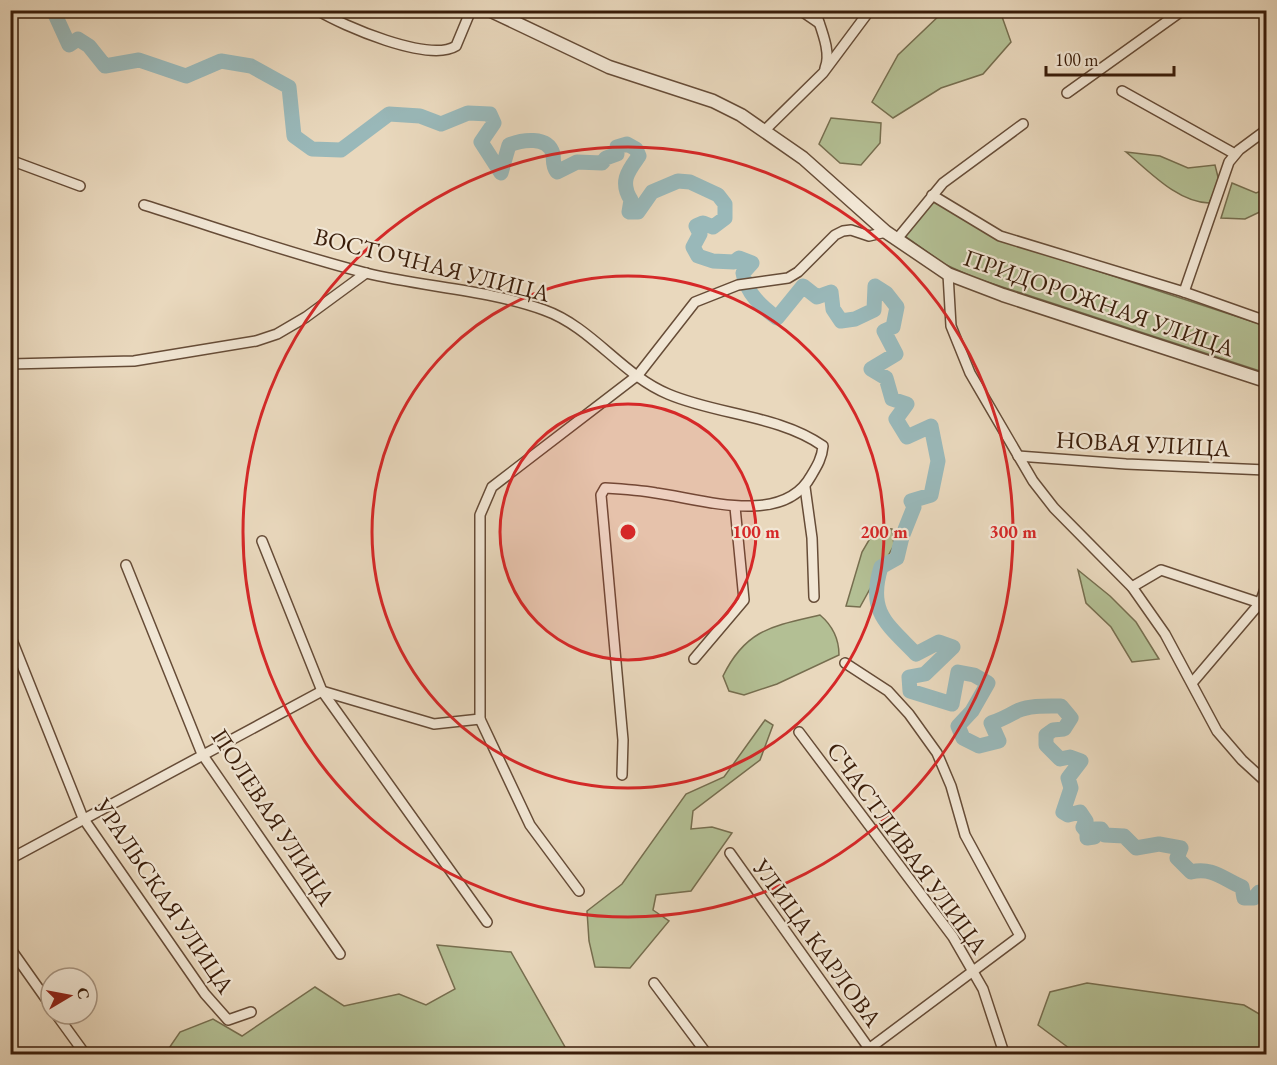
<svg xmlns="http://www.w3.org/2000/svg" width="1277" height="1065" viewBox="0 0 1277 1065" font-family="'EB Garamond',serif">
<rect width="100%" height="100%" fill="#e9d8bd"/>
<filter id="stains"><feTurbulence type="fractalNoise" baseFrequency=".00333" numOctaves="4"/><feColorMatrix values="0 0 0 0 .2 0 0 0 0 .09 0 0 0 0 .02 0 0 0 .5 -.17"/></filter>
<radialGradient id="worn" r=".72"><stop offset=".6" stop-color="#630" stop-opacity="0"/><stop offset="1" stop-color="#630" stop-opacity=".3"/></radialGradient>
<g fill="#b3bf94" stroke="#766e4f" stroke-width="1.5">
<path d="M 944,11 L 1000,11 L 1011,42 L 983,74 L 941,88 L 893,118 L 872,102 L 898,55 Z"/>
<path d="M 831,118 L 881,123 L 880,143 L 861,165 L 840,163 L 819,144 Z"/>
<path d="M 1126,152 L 1160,156 L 1188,168 L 1215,165 L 1219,181 L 1209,203 C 1177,202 1149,171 1126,152 Z"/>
<path d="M 1232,183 L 1256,193 L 1266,189 L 1266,209 L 1245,219 L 1221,218 Z"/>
<path d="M 932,201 C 957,208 975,229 1000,239 L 1266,326 L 1266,373 L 975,278 L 944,264 L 905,236 Z"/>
<path d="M 876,528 L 892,529 L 894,545 L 860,607 L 846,606 L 862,552 Z"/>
<path d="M 1078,570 L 1110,596 L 1136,622 L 1159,659 L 1132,662 L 1111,627 L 1086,603 Z"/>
<path d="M 820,615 C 833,626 839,639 839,655 L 777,684 L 744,695 L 729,691 L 723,676 C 746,629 773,626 820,615 Z"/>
<path d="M 765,720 L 773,725 L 760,760 L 693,811 L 691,829 L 712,827 L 732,833 L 691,891 L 656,895 L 653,910 L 669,921 L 630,968 L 595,967 L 589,941 L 587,911 L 622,884 L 686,794 L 724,777 Z"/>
<path d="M 437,945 L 511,952 L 569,1054 L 165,1054 L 180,1032 L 213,1019 L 242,1036 L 315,987 L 344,1006 L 399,994 L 426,1005 L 455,989 Z"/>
<path d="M 1087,983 L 1244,1005 L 1266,1018 L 1266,1054 L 1119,1054 L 1115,1048 L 1077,1054 L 1038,1025 L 1050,992 Z"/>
</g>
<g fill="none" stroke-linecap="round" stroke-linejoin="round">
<path stroke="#99b8b9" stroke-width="15" d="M 53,10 L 69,45 L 78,39 L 89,46 L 105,66 L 139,60 L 186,76 L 221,61 L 251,66 L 289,87 L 294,136 L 312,149 L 341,150 L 389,114 L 420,116 L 441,124 L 468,113 L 490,114 L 494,123 L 481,142 L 501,173 L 509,145 C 521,140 548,135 553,154 C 554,161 552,165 557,172 L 577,162 L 602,163 L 606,158 L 617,154 L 617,147 L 627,144 L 636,149 L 639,156 C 629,170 619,181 631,200 L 629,212 L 638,212 L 652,192 L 678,181 L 690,182 L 718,195 L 725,204 L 725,218 L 713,227 L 703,223 L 696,226 L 700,234 L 693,247 L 698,256 L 713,261 L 734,262 L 739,258 L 752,263 L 743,273 C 746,293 762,307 777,318 L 803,286 L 817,297 L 831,292 L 833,309 L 841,321 L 855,319 L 874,310 L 875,286 L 886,293 L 897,307 L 893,327 L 884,331 L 896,354 L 871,369 L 886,378 L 892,399 L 907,404 L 896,419 L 907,437 L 931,426 L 938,461 L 931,495 L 911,501 L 914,507 L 902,537 L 897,558 L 881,567 C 867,612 887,624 916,654 L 939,642 L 953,647 L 925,674 L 909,677 L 910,691 L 952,704 L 958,672 L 974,675 L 988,683 L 972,711 L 958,726 L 963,738 L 979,746 L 999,741 L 991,723 C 1001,720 1008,716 1017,711 C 1030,705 1047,706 1061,706 L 1071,718 L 1064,729 L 1053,730 L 1046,735 L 1046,745 L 1060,759 L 1070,757 L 1081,761 L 1068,778 L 1071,788 L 1063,812 L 1068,815 L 1080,812 L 1086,821 L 1083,827 L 1087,832 L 1087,838 L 1094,837 L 1095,829 L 1101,829 L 1105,835 L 1124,836 L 1136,848 L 1159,844 L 1181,848 L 1177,858 L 1191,872 C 1213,867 1223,879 1242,887 L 1244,898 L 1254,898 L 1259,892 L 1266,894"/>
<defs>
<g id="minor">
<path d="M 317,10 C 343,26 429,63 456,46 L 471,10"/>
<path d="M 800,10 L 819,23"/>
<path d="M 815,10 C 820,27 832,52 825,68"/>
<path d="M 1122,91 L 1235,154"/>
<path d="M 1067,93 L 1183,10"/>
<path d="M 765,130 L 823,73 L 870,10"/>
<path d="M 10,160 L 80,186"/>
<path d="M 932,195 L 1000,236 L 1184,292 L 1266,321"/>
<path d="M 144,205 C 218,228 291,254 366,273 C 423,287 490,290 544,310 C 592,327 622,375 668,394 C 717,415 779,415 823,446 C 822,458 817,466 811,476 C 783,527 701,499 656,493 C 639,490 622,489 605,488 L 601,495 L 623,740 L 622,775"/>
<path d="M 897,239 L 943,183 L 1023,124"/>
<path d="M 948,274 L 951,326 L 970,373 L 1033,481 L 1054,508 L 1132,587 L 1165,634 L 1217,731 L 1242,760 L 1266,782"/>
<path d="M 1184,292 L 1229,162 L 1239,150 L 1266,130"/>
<path d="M 10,364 L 134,361 L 256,341 L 277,334 L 306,317 L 366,273"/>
<path d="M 1018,456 L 1126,464 L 1266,470"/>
<path d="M 805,487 L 812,538 L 814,597"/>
<path d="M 262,541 L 322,691 L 487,922"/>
<path d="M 126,565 L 202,754 L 340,954"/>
<path d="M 1132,587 L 1161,570 L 1266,605"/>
<path d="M 10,635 L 83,818 L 205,994 L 228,1020 L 251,1012"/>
<path d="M 694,659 L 744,600 L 735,507"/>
<path d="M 845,663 L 888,691 L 909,714 L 937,753 L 951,786 L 965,835 L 1020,936 L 862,1054"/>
<path d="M 1192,683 L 1260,603 L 1266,586"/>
<path d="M 799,732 L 953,937 L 983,989 L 1003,1050 L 1007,1054"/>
<path d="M 730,853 L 873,1054"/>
<path d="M 10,859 L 322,691 L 434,724 L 480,719"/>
<path d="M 579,891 L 530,825 L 480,719 L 480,515 L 492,487 L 638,375 L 695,302 L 738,285 L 788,278 L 798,272 L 835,235 L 843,231 L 851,230 L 869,236 L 886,232"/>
<path d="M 10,948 L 51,1006"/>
<path d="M 654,983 L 707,1054"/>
<path d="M 56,1014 L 85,1054"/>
</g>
<path id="tertiary" d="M 489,10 L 609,67 L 713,101 L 741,115 L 803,158 L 886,232 L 948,274 L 1003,295 L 1266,381"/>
</defs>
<use href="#minor" stroke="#664c37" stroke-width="12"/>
<use href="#tertiary" stroke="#664c37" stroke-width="15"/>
<use href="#minor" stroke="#f1e6d4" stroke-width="9"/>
<use href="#tertiary" stroke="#f1e6d4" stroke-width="12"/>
</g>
<circle cx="628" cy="532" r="128" fill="#d62828" fill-opacity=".12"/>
<g fill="none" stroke="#d62828" stroke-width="3">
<circle cx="628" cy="532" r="128"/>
<circle cx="628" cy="532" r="256"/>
<circle cx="628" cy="532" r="385"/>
</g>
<g text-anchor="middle" stroke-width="4.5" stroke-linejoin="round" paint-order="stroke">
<g font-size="24" fill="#3a1d0a" stroke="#f1e6d4">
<text transform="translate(432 265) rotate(14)" y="8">ВОСТОЧНАЯ УЛИЦА</text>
<text transform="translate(1099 303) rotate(19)" y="8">ПРИДОРОЖНАЯ УЛИЦА</text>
<text transform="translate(1143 444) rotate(3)" y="8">НОВАЯ УЛИЦА</text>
<text transform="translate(273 817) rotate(57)" y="8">ПОЛЕВАЯ УЛИЦА</text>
<text transform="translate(907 848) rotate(54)" y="8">СЧАСТЛИВАЯ УЛИЦА</text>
<text transform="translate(164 896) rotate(56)" y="8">УРАЛЬСКАЯ УЛИЦА</text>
<text transform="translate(817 943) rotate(54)" y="8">УЛИЦА КАРЛОВА</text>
</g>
</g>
<circle cx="628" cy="532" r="9" fill="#d62828" stroke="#f1e6d4" stroke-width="3"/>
<g font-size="18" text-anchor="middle" font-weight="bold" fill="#d62828" stroke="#f1e6d4" stroke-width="4.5" stroke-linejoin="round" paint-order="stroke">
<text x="756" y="538">100 m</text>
<text x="884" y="538">200 m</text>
<text x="1013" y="538">300 m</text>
</g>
<rect width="1277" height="1065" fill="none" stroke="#e9d8bd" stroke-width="36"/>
<rect x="12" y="12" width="1253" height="1041" fill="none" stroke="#3a1d0a" stroke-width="3"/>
<rect x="18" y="18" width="1241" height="1029" fill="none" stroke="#3a1d0a" stroke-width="1.5"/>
<g transform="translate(69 996) rotate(80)"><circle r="28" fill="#f1e6d4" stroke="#a89683" stroke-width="1.5"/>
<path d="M0-4.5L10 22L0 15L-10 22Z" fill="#8f2418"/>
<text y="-9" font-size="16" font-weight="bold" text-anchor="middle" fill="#3a1d0a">С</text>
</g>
<path d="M1046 66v9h128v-9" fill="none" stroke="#3a1d0a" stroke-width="3"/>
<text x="1055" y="66" font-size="18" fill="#3a1d0a" stroke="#f1e6d4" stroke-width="4.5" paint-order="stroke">100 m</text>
<rect width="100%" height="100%" filter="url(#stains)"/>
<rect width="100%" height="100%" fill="url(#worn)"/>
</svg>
